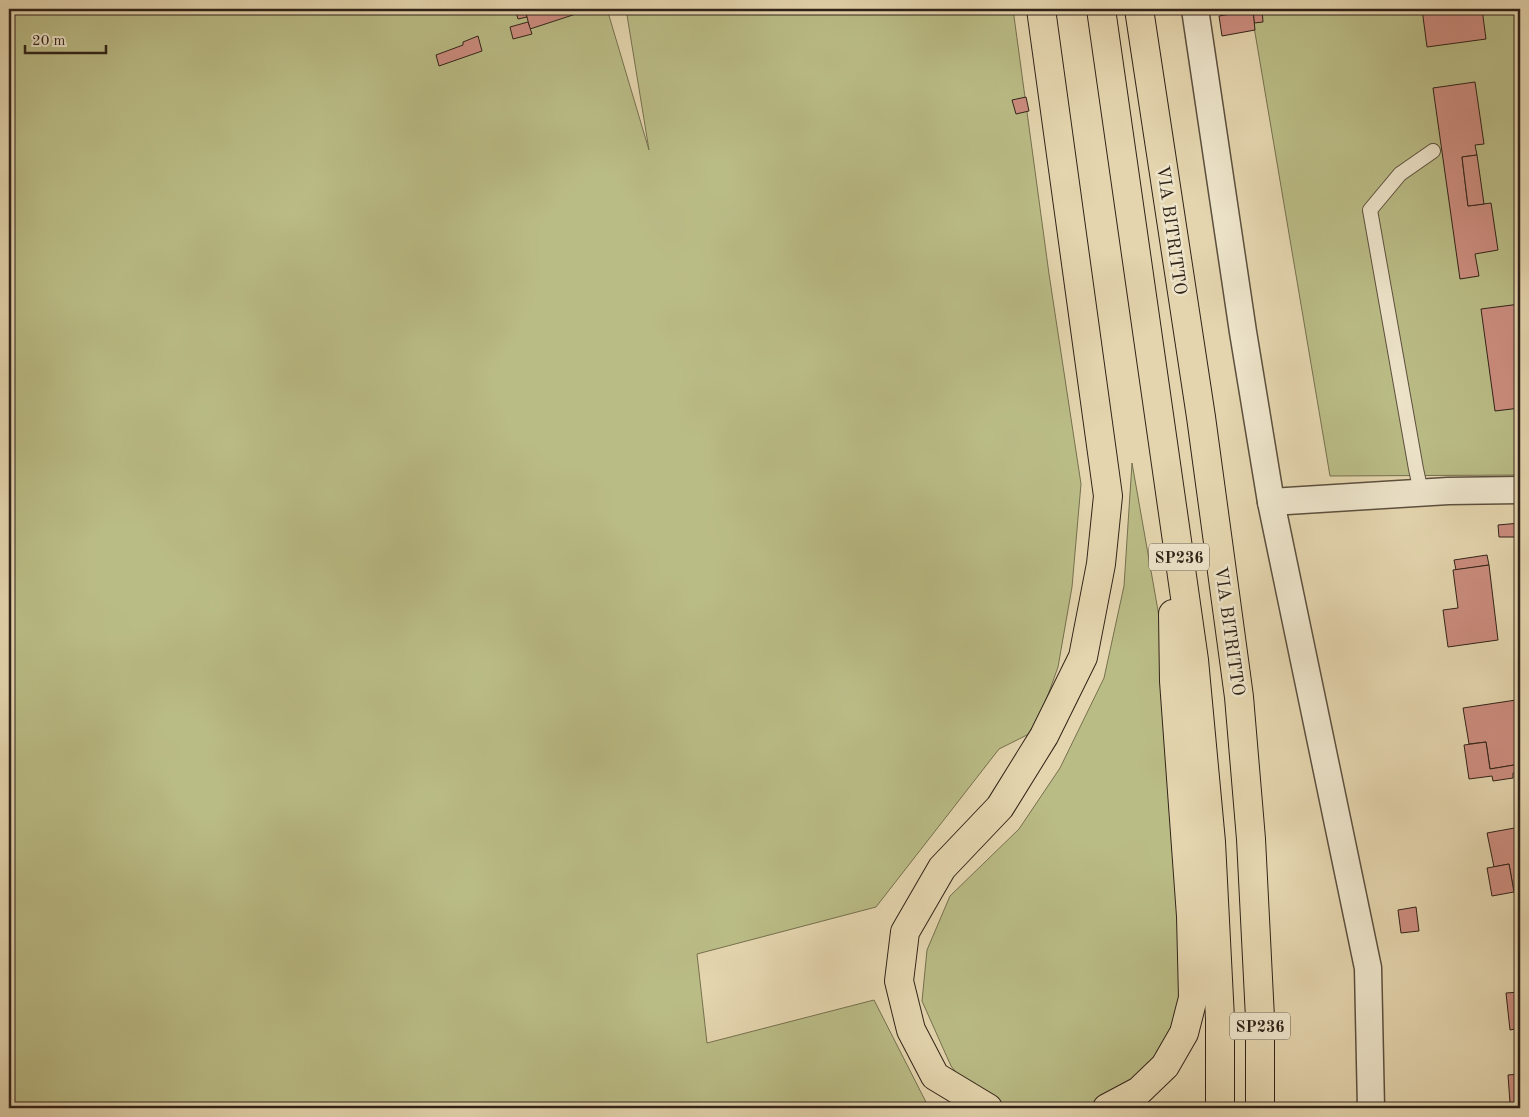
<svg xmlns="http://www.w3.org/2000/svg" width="1529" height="1117" viewBox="0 0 1529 1117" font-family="'Old Standard TT',serif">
<rect width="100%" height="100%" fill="#e4d5ae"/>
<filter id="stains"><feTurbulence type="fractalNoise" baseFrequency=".004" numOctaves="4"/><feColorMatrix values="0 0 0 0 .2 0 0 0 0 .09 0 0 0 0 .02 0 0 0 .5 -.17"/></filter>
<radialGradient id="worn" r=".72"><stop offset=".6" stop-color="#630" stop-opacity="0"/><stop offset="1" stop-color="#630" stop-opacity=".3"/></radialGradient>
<g fill="#babc86" stroke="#75704f">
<path d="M 9,9 L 607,9 L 649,150 L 626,9 L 1013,9 L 1049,274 L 1081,484 L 1072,587 L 1058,667 L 1035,731 L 999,749 L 876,907 L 697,954 L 707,1043 L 874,1000 L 929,1108 L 9,1108 Z"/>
<path d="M 1251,9 L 1520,9 L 1520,475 L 1330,476 Z"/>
<path d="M 1132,463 L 1163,639 L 1184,1033 L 1107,1108 L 988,1108 L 984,1107 L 951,1066 L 922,1001 L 927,950 L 950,896 L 1019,829 L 1060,768 L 1104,678 L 1124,586 Z"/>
</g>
<g fill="#cc8d7f" stroke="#302318">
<path d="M 515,9 L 525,9 L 527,17 L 518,19 Z"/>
<path d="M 525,9 L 587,9 L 588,10 L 530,29 Z"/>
<path d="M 1242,9 L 1262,9 L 1263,22 L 1254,23 L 1253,10 L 1243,12 Z"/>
<path d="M 1422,9 L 1482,9 L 1486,39 L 1427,47 Z"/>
<path d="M 1253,10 L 1255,30 L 1222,36 L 1219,16 Z"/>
<path d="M 528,22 L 532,34 L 513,39 L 510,27 Z"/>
<path d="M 478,36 L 482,51 L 439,66 L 436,55 L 463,45 L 463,42 Z"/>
<path d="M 1475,82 L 1484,144 L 1475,145 L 1477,155 L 1462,157 L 1468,206 L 1491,203 L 1498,250 L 1475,254 L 1479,276 L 1460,279 L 1433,88 Z"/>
<path d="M 1026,97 L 1029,111 L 1016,114 L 1012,100 Z"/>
<path d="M 1477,155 L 1484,204 L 1468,206 L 1462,157 Z"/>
<path d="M 1520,304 L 1520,408 L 1495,411 L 1481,309 Z"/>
<path d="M 1520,523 L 1520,537 L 1499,537 L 1498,525 Z"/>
<path d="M 1487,555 L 1489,565 L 1456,570 L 1454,560 Z"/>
<path d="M 1489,565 L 1498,640 L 1448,647 L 1443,610 L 1458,608 L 1453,570 Z"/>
<path d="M 1516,700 L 1520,729 L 1520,764 L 1490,769 L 1486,742 L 1469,744 L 1463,708 Z"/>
<path d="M 1486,742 L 1490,769 L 1520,764 L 1520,772 L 1513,773 L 1513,778 L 1493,781 L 1492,776 L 1469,779 L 1464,745 Z"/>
<path d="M 1520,827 L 1520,891 L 1514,892 L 1509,864 L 1494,867 L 1487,833 Z"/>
<path d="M 1509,864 L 1514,892 L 1492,896 L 1487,868 Z"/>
<path d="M 1416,907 L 1419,931 L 1401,933 L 1398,910 Z"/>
<path d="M 1520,992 L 1520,1028 L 1510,1030 L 1506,993 Z"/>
<path d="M 1520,1074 L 1520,1108 L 1507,1108 L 1507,1104 L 1510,1103 L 1508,1075 Z"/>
</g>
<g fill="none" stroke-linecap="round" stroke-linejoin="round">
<defs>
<path id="lane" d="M 1421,492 L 1416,469 L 1370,210 L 1400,174 L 1433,151"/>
<g id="street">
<path d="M 1195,9 L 1243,332 L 1271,502 L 1368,968 L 1371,1108"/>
<path d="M 1271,502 L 1448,491 L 1520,490"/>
</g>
<g id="highway">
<path d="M 1101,9 L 1194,660 L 1211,842 L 1220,1019 L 1220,1108"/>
<path d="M 1139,9 L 1201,417 L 1239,697 L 1251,839 L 1260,1018 L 1260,1108"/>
<path d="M 988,1108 L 935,1076 L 911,1030 L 899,981 L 905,932 L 942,868 L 1000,807 L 1044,736 L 1083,657 L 1101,564 L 1108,496 L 1041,9"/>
<path d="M 1107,1108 L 1139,1091 L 1165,1066 L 1184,1033 L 1193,998 L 1191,916 L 1174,681 L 1173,614"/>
</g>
</defs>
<use href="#lane" stroke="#5d503e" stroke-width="16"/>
<use href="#street" stroke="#5d503e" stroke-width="29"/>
<use href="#highway" stroke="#302318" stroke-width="30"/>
<use href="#lane" stroke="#ede4ca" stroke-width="14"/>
<use href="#street" stroke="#ede4ca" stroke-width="26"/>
<use href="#highway" stroke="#e4d5ae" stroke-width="28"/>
</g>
<g text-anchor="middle" stroke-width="5" stroke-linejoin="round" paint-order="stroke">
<g fill="#ede4ca" stroke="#695d4d" stroke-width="1">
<rect x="1149" y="543.5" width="60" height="27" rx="4"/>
<rect x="1230" y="1012.5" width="60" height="27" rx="4"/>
</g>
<g font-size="16" font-weight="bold" fill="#302318">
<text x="1179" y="563">SP236</text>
<text x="1260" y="1032">SP236</text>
</g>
<g font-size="18" fill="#302318" stroke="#ede4ca">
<text transform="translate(1172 230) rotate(82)" y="6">VIA BITRITTO</text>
<text transform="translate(1230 631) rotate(82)" y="6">VIA BITRITTO</text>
</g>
</g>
<rect width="1529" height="1117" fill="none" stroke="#e4d5ae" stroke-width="30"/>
<rect x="10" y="10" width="1509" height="1097" fill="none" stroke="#302318" stroke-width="2.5"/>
<rect x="15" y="15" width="1499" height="1087" fill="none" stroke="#302318"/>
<path d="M25 45v8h81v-8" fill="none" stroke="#302318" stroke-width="2.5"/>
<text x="32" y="45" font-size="15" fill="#302318" stroke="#ede4ca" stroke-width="4" paint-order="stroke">20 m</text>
<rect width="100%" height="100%" filter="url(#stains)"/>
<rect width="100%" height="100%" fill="url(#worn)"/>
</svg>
